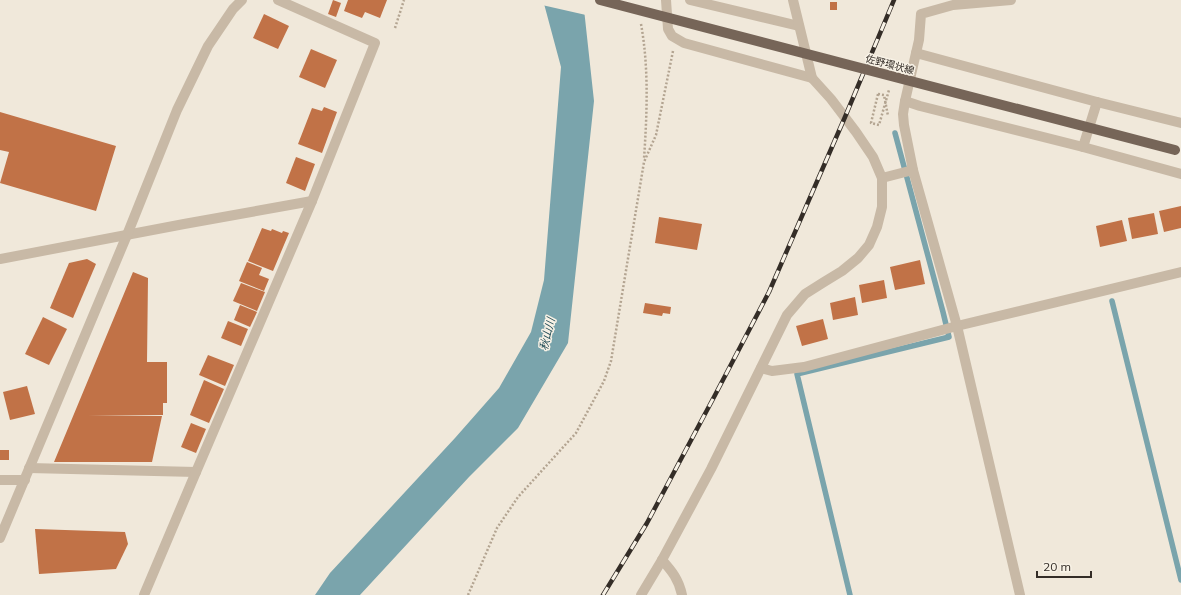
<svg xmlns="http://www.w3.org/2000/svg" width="1181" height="595" viewBox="0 0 1181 595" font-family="Mulish,'Noto Sans JP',sans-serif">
<rect width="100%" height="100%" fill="#f0e8da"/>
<path fill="#7aa4ac" d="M 543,0 L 583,0 L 594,101 L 568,343 L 518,428 L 469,477 L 360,595 L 315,595 L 330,573 L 455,438 L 499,388 L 531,332 L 544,280 L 561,67 Z"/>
<path fill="#f0e8da" d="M 541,0 L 585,0 L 586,15 L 542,5 Z"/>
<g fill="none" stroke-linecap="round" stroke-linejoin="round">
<g stroke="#7aa4ac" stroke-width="5.5">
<path d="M 1112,301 L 1181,580"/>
<path d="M 850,595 L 797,374 L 949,337 L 943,312 L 895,133"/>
</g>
</g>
<g fill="#c17247">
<path d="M 333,0 L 341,3 L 336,17 L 328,14 Z"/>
<path d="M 348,0 L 387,0 L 380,18 L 365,12 L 362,18 L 344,11 Z"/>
<rect x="830" y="2" width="7" height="8"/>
<path d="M 264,14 L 289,26 L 278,49 L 253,38 Z"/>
<path d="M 311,49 L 337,60 L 325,88 L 299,77 Z"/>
<path d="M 324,107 L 337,112 L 322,153 L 298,144 L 312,108 L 322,111 Z"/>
<path d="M 0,112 L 116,146 L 96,211 L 0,183 L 9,152 L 0,150 Z"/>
<path d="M 296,157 L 315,164 L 305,191 L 286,183 Z"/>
<path d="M 1181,206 L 1181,228 L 1164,232 L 1159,211 Z"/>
<path d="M 1154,213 L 1158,234 L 1132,239 L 1128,218 Z"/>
<path d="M 659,217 L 702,224 L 697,250 L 655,243 Z"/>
<path d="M 1122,220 L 1127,241 L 1100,247 L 1096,226 Z"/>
<path d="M 262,228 L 271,231 L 272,229 L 282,233 L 283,231 L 289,233 L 273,271 L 248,261 Z"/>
<path d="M 87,259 L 96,264 L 73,318 L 50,308 L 69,263 Z"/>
<path d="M 920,260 L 925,284 L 895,290 L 890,267 Z"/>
<path d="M 247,262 L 262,268 L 259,275 L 269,279 L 264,291 L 239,281 Z"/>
<path d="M 133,272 L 148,278 L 147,362 L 167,362 L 167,403 L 163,403 L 163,415 L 88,416 L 162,416 L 152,462 L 54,462 Z"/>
<path d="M 884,280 L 887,298 L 862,303 L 859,285 Z"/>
<path d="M 241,283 L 265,292 L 257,311 L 233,301 Z"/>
<path d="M 855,297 L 858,315 L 833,320 L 830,303 Z"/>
<path d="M 645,303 L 671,307 L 670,314 L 663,313 L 662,316 L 643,313 Z"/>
<path d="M 240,305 L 257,312 L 250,327 L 234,320 Z"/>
<path d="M 43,317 L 67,329 L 49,365 L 25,354 Z"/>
<path d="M 823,319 L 828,339 L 802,346 L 796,326 Z"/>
<path d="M 228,321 L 248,329 L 241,346 L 221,338 Z"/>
<path d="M 208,355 L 234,365 L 225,386 L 199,375 Z"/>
<path d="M 204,380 L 224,389 L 209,423 L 190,415 Z"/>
<path d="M 27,386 L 35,414 L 10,420 L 3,392 Z"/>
<path d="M 191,423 L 206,429 L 196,453 L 181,447 Z"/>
<rect x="0" y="450" width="9" height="10"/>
<path d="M 35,529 L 125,532 L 128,544 L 116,569 L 39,574 Z"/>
</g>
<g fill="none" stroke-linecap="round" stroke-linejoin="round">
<g stroke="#b3a491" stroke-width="2.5" stroke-dasharray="2 2" stroke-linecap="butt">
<path d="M 641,24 C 649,68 647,114 644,159"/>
<path d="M 395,28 L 404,0"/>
<path d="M 878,94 L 884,95 L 888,116"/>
<path d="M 468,595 L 497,528 L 518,497 L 576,433 L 604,381 L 611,361 L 644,162 L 656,135 L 673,51"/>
</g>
<g stroke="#c8b9a6" stroke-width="10">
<path d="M 666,0 L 668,29 L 672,36 L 684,43 L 812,78"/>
<path d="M 690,0 L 799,26"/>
<path d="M 916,53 L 919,40 L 921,14 L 953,5 L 1011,0"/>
<path d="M 905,101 L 920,106 L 1083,147 L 1181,174"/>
<path d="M 1083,147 L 1097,102"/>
<path d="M 882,178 L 913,170"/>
<path d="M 0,259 L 184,224 L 312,201"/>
<path d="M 761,368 L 772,371 L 804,367 L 957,326 L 1181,272"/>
<path d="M 29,468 L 196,472 L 312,201 L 375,43 L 278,0"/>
<path d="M 0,480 L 25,480"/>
<path d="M 0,538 L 127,235 L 177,110 L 208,46 L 233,9 L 242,0"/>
<path d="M 662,560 C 672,571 679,580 682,595"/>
<path d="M 144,595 L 196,472"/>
<path d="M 641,595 L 662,560 L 711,469 L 787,315 L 805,294 L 824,282 L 842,271 L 858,258 L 869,245 L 877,227 L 882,207 L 882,178 L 873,157 L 856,132 L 831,99 L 812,78 L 793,0"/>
<path d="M 1020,595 L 957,326 L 913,170 L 904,125 L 903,114 L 905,101 L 916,53 L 1097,102 L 1181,123"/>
</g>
<defs>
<path id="rail" d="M 603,595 L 647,523 L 714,397 L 769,292 L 845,117 L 894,0"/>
</defs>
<use href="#rail" stroke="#342d27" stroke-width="4.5"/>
<use href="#rail" stroke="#f8f2e6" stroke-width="3" stroke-dasharray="9" stroke-linecap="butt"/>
<path stroke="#b3a491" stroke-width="2.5" stroke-dasharray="2 2" stroke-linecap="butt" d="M 878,94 L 871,123 L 879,125 L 889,90"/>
<path stroke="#766558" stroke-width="10" d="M 600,0 L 1175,150"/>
</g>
<g text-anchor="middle" stroke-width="3" stroke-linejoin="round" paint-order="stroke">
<g font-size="10" fill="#342d27" stroke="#f8f2e6">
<text transform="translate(890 64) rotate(15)" y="4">佐野環状線</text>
</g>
<g font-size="11" font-style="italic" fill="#1e4a54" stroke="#f8f2e6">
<text transform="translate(547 334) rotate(-76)" y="4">秋山川</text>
</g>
</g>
<path d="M1037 571v6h54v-6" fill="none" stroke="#342d27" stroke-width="2"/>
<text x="1043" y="571" font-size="12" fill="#342d27" stroke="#f8f2e6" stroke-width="3" paint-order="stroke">20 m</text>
</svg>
